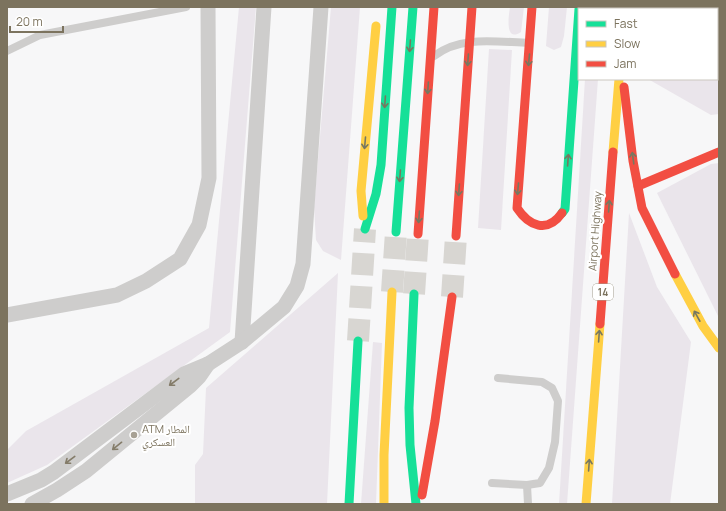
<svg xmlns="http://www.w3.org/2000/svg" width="726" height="511" viewBox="0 0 726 511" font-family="Manrope,'Noto Naskh Arabic',sans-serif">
<rect width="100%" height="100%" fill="#f7f7f8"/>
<g fill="#eae5eb">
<path d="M 239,7 L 256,7 L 230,332 L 47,465 L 7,483 L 7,450 L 26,431 L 209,328 Z"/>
<path d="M 331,7 L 360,7 L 341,260 L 323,251 L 316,240 L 314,207 Z"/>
<path d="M 510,7 L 524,7 L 521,32 C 504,43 509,15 510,7 Z"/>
<path d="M 549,7 L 567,7 L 564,36 L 561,47 L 554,50 L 546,46 Z"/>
<path d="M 645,7 L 719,7 L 719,114 L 711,115 L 648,79 L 717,79 L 717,9 L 645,9 Z"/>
<path d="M 489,49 L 512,50 L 501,230 L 478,228 Z"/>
<path d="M 585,79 L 598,79 L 567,504 L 559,504 Z"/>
<path d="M 719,163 L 719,318 L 657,193 L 711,164 Z"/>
<path d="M 629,213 L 657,287 L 691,342 L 670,504 L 612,504 Z"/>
<path d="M 338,273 L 327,504 L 195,504 L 195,465 L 203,454 L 206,388 Z"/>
<path d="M 373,342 L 382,343 L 376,504 L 361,504 Z"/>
</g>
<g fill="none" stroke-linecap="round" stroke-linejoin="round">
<g stroke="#d8d6d2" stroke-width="22" stroke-dasharray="22 11" stroke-linecap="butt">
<path d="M 392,292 L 396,232"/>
<path d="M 414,294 L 418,234"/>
<path d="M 452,297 L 456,236"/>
<path d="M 358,341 L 365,229"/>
</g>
<g stroke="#cecdcc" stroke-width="8">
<path d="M 7,51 L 40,35 L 186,7"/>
<path d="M 434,56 C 461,35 497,42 529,43"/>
<path d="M 492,483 L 527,485 L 540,483 L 549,468 L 555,442 L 558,401 L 552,388 L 542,382 L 498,378"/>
<path d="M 527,485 L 528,504"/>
</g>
<g stroke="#cecdcc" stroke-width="15">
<path d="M 7,315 L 117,295 L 146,281 L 180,259 L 199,225 L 209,178 L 208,7"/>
<path d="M 242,342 L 264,7"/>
<path d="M 7,494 L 41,480 L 54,472 L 184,374 L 208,364 L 242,342 L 284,307 L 297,286 L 303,264 L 321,7"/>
<path d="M 32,504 L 57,490 L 86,471 L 190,386 L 199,377 L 208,364"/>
</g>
<g stroke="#16e098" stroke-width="9">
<path d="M 562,213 L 565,209 L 579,9"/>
<path d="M 365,229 L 376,194 L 381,165 L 392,7"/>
<path d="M 396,232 L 413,7"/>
<path d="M 414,294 L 409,408 L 410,445 L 416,504"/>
<path d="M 349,504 L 358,341"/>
</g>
<g stroke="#ffcf43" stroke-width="9">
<path d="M 613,152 L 619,79"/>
<path d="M 363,216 L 361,191 L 376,26"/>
<path d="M 675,274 L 703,326 L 719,348"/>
<path d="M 384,504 L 384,455 L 392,292"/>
<path d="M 586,504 L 600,324"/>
</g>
<g stroke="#f24e42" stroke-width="9">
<path d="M 532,7 L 517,208 C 529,226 547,234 562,213"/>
<path d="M 623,7 L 623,9"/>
<path d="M 624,87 L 633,161 L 642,208 L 675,274"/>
<path d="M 638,186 L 719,152"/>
<path d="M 418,234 L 434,7"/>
<path d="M 456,236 L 472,7"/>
<path d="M 600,324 L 613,152"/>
<path d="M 422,495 L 435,421 L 452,297"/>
</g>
</g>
<defs><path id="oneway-shaft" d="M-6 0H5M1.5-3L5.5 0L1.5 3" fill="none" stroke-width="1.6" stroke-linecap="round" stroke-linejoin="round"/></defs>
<g stroke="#777861">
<use href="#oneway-shaft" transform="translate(410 46) rotate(94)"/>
<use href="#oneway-shaft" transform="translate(468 60) rotate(94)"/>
<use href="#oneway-shaft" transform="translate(529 60) rotate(95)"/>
<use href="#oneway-shaft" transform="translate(428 88) rotate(94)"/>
<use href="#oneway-shaft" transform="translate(385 102) rotate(94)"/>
<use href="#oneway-shaft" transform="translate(365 143) rotate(95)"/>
<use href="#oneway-shaft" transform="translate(633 158) rotate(-98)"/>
<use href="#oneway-shaft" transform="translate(568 160) rotate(-86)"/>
<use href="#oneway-shaft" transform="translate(400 176) rotate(94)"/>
<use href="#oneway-shaft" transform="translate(518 189) rotate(95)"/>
<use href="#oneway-shaft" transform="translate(459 190) rotate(94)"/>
<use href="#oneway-shaft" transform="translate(609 206) rotate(-86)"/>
<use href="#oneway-shaft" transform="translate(419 217) rotate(94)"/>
<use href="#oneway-shaft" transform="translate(697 316) rotate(-119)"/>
<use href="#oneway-shaft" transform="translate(599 336) rotate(-86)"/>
<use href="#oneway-shaft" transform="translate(589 465) rotate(-86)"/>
</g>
<g stroke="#847c69">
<use href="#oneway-shaft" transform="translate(174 382) rotate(143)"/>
<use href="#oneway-shaft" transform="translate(117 446) rotate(141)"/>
<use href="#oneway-shaft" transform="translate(70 460) rotate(143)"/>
</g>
<circle fill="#a7a194" stroke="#fff" stroke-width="1.5" cx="134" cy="435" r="4"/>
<g text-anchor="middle" stroke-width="4" stroke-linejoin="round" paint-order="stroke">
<rect fill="#fff" stroke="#a39d8e" stroke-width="1" x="593" y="284" width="20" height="16" rx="3"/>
<g font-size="10" font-weight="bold" fill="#7c735e">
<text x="603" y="296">14</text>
</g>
<g font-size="11" fill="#7c735e" stroke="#fff">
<text transform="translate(595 231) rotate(-86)" y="4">Airport Highway</text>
</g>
<g font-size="11" fill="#7c735e" stroke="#fff" text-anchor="start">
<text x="142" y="433">ATM المطار<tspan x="142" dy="13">العسكري</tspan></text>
</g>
</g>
<rect width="726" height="511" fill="none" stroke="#7c735e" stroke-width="16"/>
<rect x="578" y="8" width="140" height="72" fill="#ffffff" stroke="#cbc7bf"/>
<rect x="586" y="21" width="20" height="6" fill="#16e098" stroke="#cbc7bf"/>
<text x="614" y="28" font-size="12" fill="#7c735e">Fast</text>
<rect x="586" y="41" width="20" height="6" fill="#ffcf43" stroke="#cbc7bf"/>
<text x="614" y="48" font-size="12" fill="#7c735e">Slow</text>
<rect x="586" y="61" width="20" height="6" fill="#f24e42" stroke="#cbc7bf"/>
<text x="614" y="68" font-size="12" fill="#7c735e">Jam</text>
<path d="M10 26v6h53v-6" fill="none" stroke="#7c735e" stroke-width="2"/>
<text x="16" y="26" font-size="12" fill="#7c735e" stroke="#ffffff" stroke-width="3" paint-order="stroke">20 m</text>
</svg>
